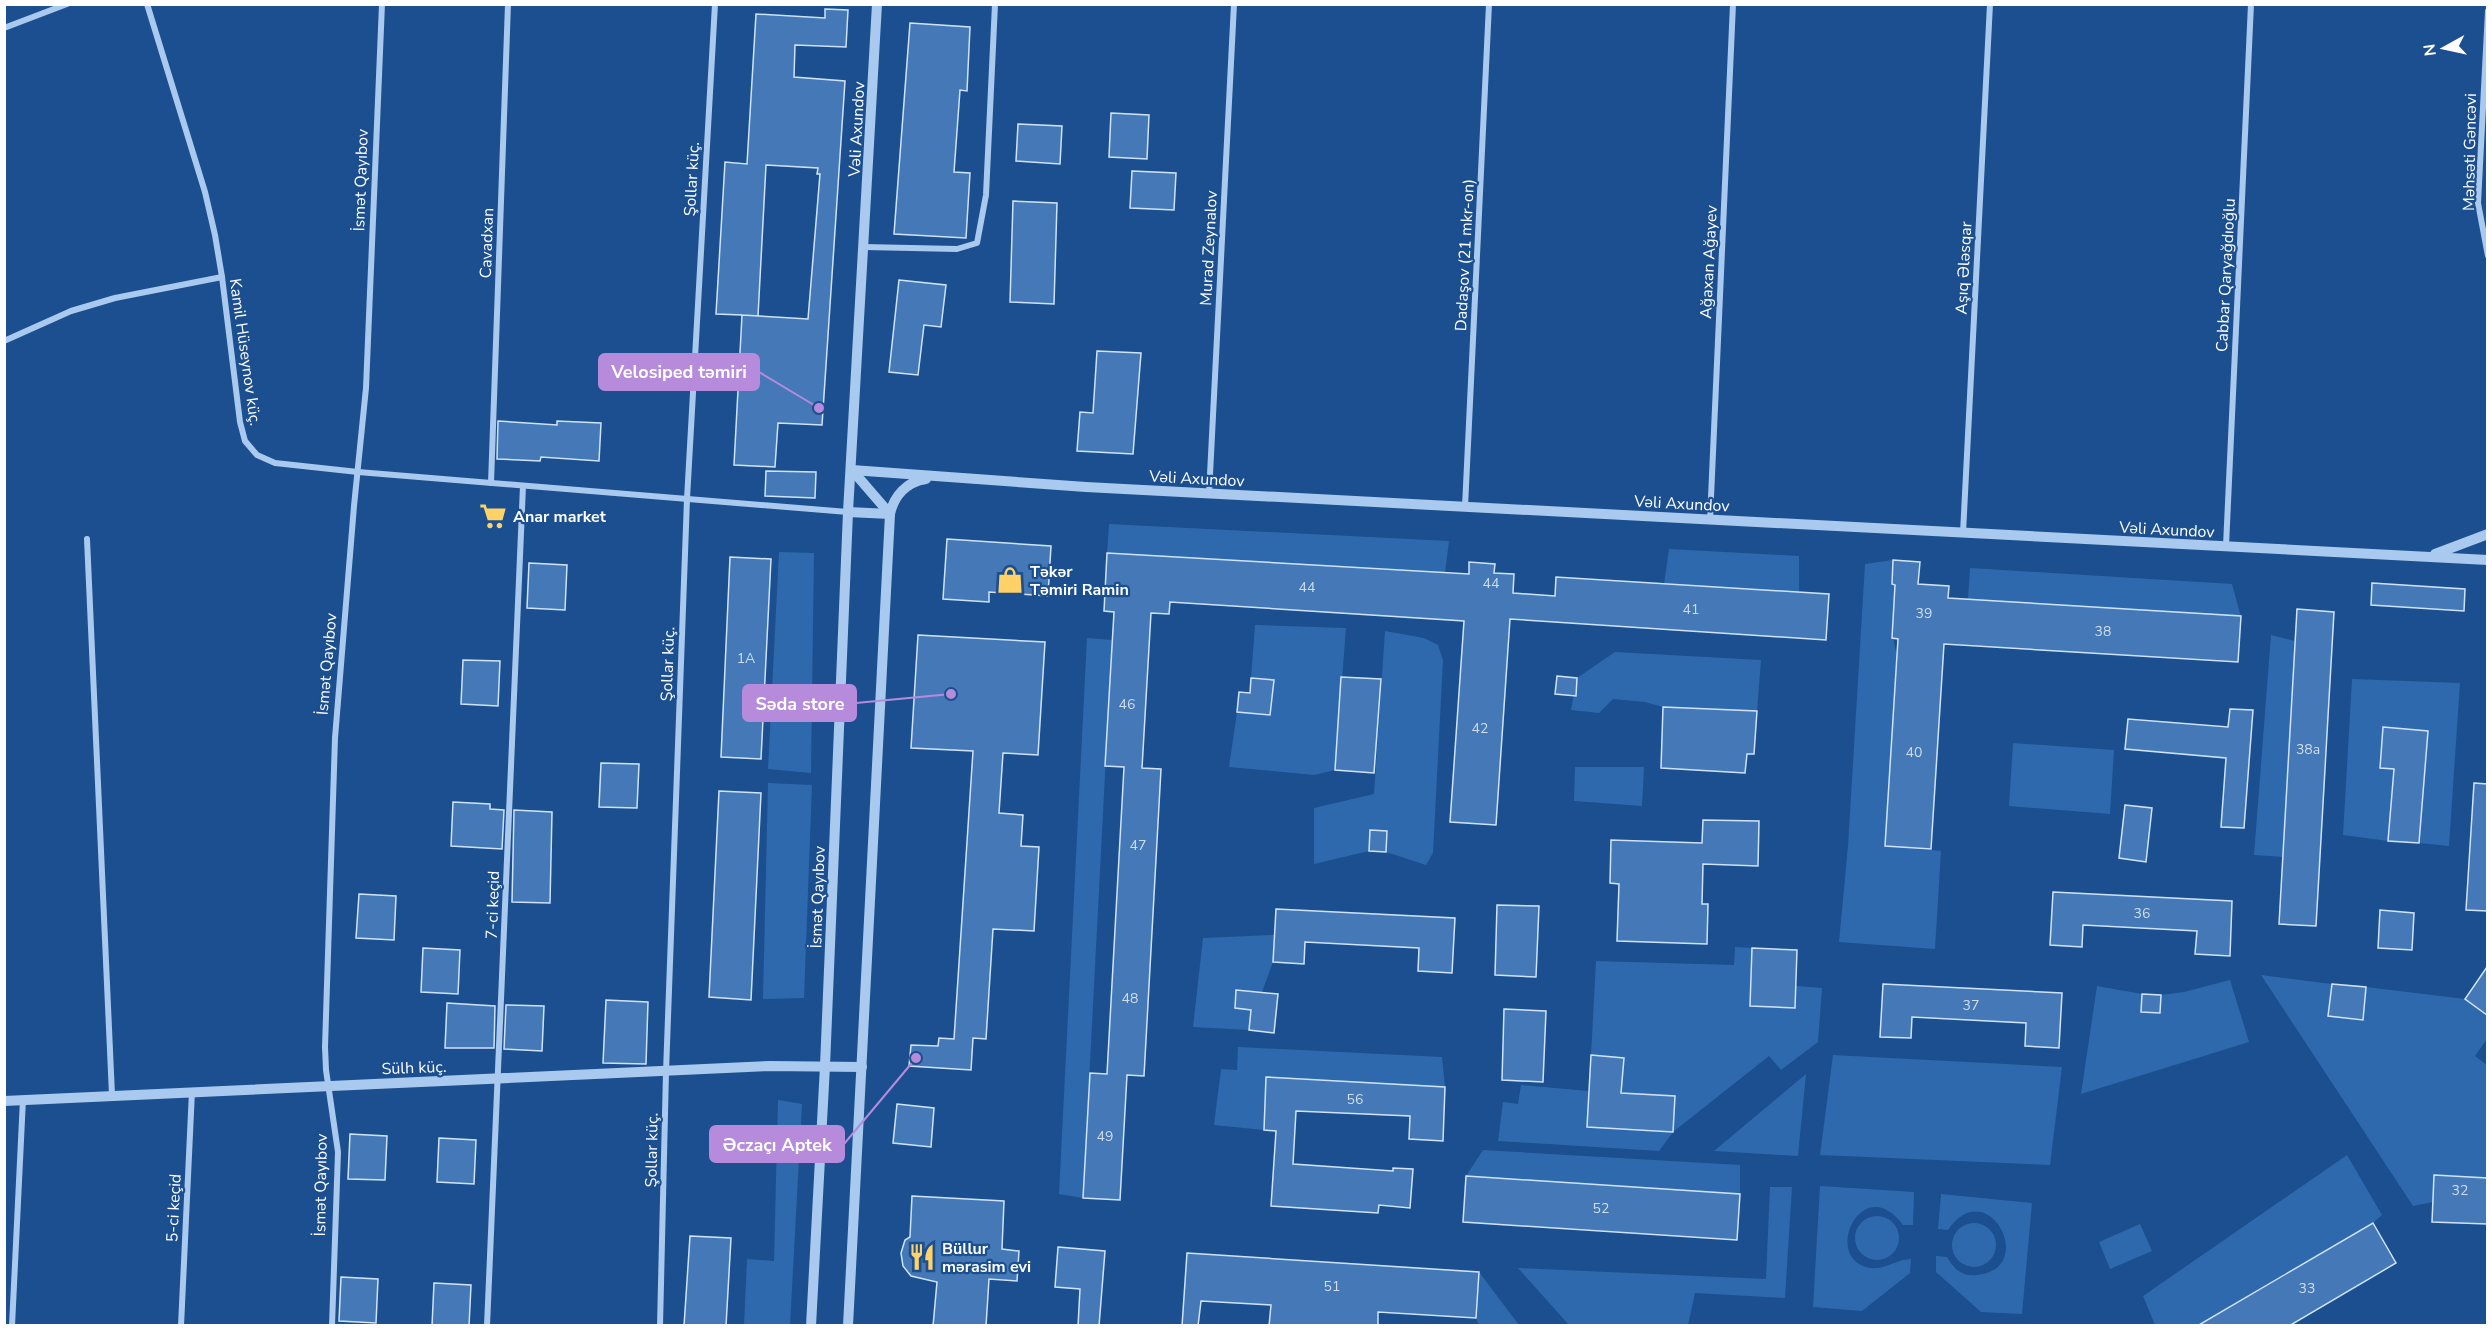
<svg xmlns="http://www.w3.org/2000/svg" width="2492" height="1330" viewBox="0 0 2492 1330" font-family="'Nunito Sans',sans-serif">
<rect width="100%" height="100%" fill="#1b4f8f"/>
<g fill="#2e69ad">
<path d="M 1109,524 L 1449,541 L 1445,573 L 1107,553 Z"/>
<path d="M 1669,549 L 1799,556 L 1799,592 L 1664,584 Z"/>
<path d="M 779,552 L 814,553 L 811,773 L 768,769 Z"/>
<path d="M 1893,560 L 1892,584 L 1902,585 C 1895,610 1889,629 1897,655 L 1885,846 L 1941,851 L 1935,949 L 1839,942 L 1848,846 L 1865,564 Z"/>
<path d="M 1970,568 L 2232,584 L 2241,617 L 1968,599 Z"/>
<path d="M 1255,625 L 1346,628 L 1335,770 L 1314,775 L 1229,767 L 1237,712 L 1270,715 L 1273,680 L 1251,678 Z"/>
<path d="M 1385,631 L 1424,638 L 1438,645 L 1443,660 L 1433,853 L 1426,865 L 1386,852 L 1387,831 L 1370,830 L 1369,851 L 1314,864 L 1314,808 L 1374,794 Z"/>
<path d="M 2271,635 L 2295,641 L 2283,857 L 2254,855 Z"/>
<path d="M 1087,638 L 1112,640 L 1083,1198 L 1059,1194 Z"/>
<path d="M 1615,652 L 1761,660 L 1757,711 L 1663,707 L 1645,702 L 1613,699 L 1599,713 L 1571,710 L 1577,678 Z"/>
<path d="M 2352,679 L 2460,683 L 2449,846 L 2419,843 L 2428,731 L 2383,727 L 2380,768 L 2394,769 L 2388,841 L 2343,835 Z"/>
<path d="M 2013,743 L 2114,750 L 2110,814 L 2009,806 Z"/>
<path d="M 1575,767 L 1644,767 L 1642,806 L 1574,801 Z"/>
<path d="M 768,783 L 812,785 L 804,998 L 763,999 Z"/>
<path d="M 1274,935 L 1273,962 L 1262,992 L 1236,990 L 1235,1008 L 1251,1010 L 1249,1030 L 1193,1027 L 1203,938 Z"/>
<path d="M 1735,947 L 1752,948 L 1750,1006 L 1795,1008 L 1796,986 L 1822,988 L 1818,1042 L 1781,1070 L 1769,1056 L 1673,1132 L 1659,1151 L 1498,1141 L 1503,1102 L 1518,1104 L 1521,1085 L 1589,1091 L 1587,1127 L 1673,1132 L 1675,1096 L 1620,1093 L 1624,1058 L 1591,1055 L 1596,961 L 1734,965 Z"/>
<path d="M 2261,975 L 2332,984 L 2328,1016 L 2366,987 L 2465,999 L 2487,1015 L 2487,1039 L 2475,1056 L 2487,1065 L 2487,1178 L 2435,1175 L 2433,1202 L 2413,1206 Z"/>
<path d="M 2230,980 L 2249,1042 L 2081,1094 L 2097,986 L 2142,994 L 2141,1012 L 2160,1013 L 2161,995 L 2184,992 Z"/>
<path d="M 1238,1047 L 1442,1057 L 1445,1087 L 1267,1077 L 1264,1130 L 1214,1125 L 1221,1069 L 1237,1070 Z"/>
<path d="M 1833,1055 L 2062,1067 L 2050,1165 L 1820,1155 Z"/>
<path d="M 1806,1074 L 1798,1156 L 1714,1151 Z"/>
<path d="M 778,1100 L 802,1104 L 790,1325 L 744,1325 L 747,1259 L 774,1261 Z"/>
<path d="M 1483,1150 L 1740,1165 L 1740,1194 L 1466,1176 Z"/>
<path d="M 2347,1155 L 2382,1215 L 2373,1223 L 2198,1325 L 2155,1325 L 2143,1296 Z"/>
<path d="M 1820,1186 L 1914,1192 L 1913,1225 L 1903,1225 C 1862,1169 1820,1261 1871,1268 C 1886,1270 1896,1259 1911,1259 L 1910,1273 L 1862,1311 L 1813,1307 Z"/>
<path d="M 1770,1187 L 1792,1187 L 1785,1298 L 1695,1293 L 1688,1325 L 1569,1325 L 1518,1268 L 1766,1279 Z"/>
<path d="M 1941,1194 L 2032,1203 L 2022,1314 L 1981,1312 L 1936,1272 L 1936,1256 L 1947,1257 C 1954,1269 1962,1277 1977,1275 C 2039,1269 1988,1172 1948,1230 L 1938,1229 Z"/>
<circle cx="1877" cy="1238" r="22"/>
<circle cx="1974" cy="1245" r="22"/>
<path d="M 2140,1224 L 2152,1251 L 2110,1269 L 2099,1242 Z"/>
<path d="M 1479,1272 L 1519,1325 L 1479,1325 L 1476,1318 Z"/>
</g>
<g fill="#4478b7" stroke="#cfe3fa" stroke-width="1.5" fill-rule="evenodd">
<path d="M 825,9 L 848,10 L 846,47 L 795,45 L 794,77 L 845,81 L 822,425 L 778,423 L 775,467 L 734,465 L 742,315 L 716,314 L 725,162 L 747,164 L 756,14 L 825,18 ZM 766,165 L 818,168 L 817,174 L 820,174 L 808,319 L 742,315 L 758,316 Z"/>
<path d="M 910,23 L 970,27 L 967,91 L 960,90 L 954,172 L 970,173 L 966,238 L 894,234 Z"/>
<path d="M 1111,113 L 1149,115 L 1147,159 L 1109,157 Z"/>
<path d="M 1018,124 L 1062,126 L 1060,164 L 1016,161 Z"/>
<path d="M 1132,171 L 1176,173 L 1174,210 L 1130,208 Z"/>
<path d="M 1013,201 L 1057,203 L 1054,304 L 1010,302 Z"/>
<path d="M 899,280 L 946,285 L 941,327 L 924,325 L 918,375 L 889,372 Z"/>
<path d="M 1097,351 L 1141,353 L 1133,454 L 1077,451 L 1080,412 L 1093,413 Z"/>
<path d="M 498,421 L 557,425 L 557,421 L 601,423 L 599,461 L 541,457 L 540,461 L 497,459 Z"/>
<path d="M 766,471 L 816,472 L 815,498 L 765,496 Z"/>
<path d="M 947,539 L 1051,546 L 1048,596 L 989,592 L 989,602 L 943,599 Z"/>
<path d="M 1107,553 L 1469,574 L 1469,562 L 1495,564 L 1494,573 L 1514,574 L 1513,593 L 1555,596 L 1556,577 L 1829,594 L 1826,640 L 1510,619 L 1496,825 L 1450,822 L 1464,621 L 1170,602 L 1169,614 L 1151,613 L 1142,768 L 1161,769 L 1144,1076 L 1127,1075 L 1120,1200 L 1083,1198 L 1090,1073 L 1107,1074 L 1124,767 L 1105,766 L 1114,612 L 1104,611 Z"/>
<path d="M 730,557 L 771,559 L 761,759 L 721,757 Z"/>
<path d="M 1893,560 L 1920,562 L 1918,584 L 1949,586 L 1948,598 L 2241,616 L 2238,662 L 1944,644 L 1931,849 L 1885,846 L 1898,639 L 1892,638 L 1895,585 L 1892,584 Z"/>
<path d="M 529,563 L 567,565 L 565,610 L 527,608 Z"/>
<path d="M 2372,583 L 2465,589 L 2464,611 L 2371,605 Z"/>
<path d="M 2297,609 L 2334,612 L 2316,926 L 2279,924 Z"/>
<path d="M 918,635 L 1045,642 L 1038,755 L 1003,753 L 999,813 L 1023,815 L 1021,846 L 1039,847 L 1034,931 L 993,929 L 986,1039 L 973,1038 L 971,1070 L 909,1066 L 911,1045 L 938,1046 L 939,1038 L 954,1039 L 973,751 L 911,748 Z"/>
<path d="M 463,660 L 500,661 L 498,706 L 461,704 Z"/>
<path d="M 1557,676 L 1577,678 L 1576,696 L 1555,694 Z"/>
<path d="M 1341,677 L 1381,679 L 1374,773 L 1335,770 Z"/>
<path d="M 1251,678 L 1274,680 L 1270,715 L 1237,712 L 1239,692 L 1250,693 Z"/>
<path d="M 1663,707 L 1757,711 L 1754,754 L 1747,754 L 1745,773 L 1661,768 Z"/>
<path d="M 2230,709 L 2253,710 L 2244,828 L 2221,827 L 2226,758 L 2125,749 L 2128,719 L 2228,727 Z"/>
<path d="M 2383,727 L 2428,731 L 2419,843 L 2388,841 L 2394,769 L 2380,768 Z"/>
<path d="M 601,763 L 639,764 L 637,808 L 599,807 Z"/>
<path d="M 2474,783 L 2487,784 L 2487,911 L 2466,910 Z"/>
<path d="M 719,791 L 761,793 L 751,1000 L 709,997 Z"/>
<path d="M 453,802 L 490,804 L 490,809 L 504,810 L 502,849 L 451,846 Z"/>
<path d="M 2125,805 L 2152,808 L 2146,862 L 2119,858 Z"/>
<path d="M 514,810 L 552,812 L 550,903 L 512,902 Z"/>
<path d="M 1703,820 L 1759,821 L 1758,866 L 1703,864 L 1702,904 L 1708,904 L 1707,944 L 1617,941 L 1619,884 L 1610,883 L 1611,840 L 1702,843 Z"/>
<path d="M 1370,830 L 1387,831 L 1386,852 L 1369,851 Z"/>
<path d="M 2053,892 L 2232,901 L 2230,956 L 2195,954 L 2197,931 L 2083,925 L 2082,947 L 2050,945 Z"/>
<path d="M 359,894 L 396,896 L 394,940 L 356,938 Z"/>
<path d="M 1497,905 L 1539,906 L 1536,977 L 1495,975 Z"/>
<path d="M 1276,909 L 1455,918 L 1452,973 L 1418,971 L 1419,948 L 1305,942 L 1304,964 L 1273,962 Z"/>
<path d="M 2380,910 L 2414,913 L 2412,950 L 2378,948 Z"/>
<path d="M 423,948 L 460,950 L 458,994 L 421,992 Z"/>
<path d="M 1752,948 L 1797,950 L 1795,1008 L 1750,1006 Z"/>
<path d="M 2487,967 L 2487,1015 L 2465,999 Z"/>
<path d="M 1883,984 L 2062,993 L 2059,1048 L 2025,1046 L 2026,1023 L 1912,1017 L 1911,1038 L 1880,1037 Z"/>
<path d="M 2332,984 L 2366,987 L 2363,1020 L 2328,1016 Z"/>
<path d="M 1236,990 L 1278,994 L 1274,1033 L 1249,1030 L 1251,1010 L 1235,1008 Z"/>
<path d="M 2142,994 L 2161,995 L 2160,1013 L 2141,1012 Z"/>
<path d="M 606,1000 L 648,1002 L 646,1064 L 603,1063 Z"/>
<path d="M 447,1003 L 495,1006 L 494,1048 L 445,1048 Z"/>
<path d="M 506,1005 L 544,1006 L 542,1051 L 504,1049 Z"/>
<path d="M 1504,1009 L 1546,1011 L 1543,1082 L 1502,1080 Z"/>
<path d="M 1591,1055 L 1624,1058 L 1621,1093 L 1675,1096 L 1673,1132 L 1587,1127 Z"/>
<path d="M 1266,1077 L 1445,1087 L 1443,1141 L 1409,1139 L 1410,1116 L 1296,1111 L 1293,1164 L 1393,1171 L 1393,1168 L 1413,1169 L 1410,1208 L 1379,1205 L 1378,1213 L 1271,1206 L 1276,1131 L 1264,1130 Z"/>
<path d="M 897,1104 L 934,1108 L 931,1147 L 893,1143 Z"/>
<path d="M 350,1134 L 387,1136 L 385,1180 L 348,1179 Z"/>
<path d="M 439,1138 L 476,1140 L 474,1184 L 437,1182 Z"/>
<path d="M 2434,1175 L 2487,1178 L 2487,1224 L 2432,1222 Z"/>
<path d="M 1466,1176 L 1740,1194 L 1737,1240 L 1463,1222 Z"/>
<path d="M 912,1196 L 1004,1201 L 1002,1249 L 1019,1251 L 1017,1281 L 989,1279 L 986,1326 L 933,1326 L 937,1282 L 911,1276 L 903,1266 L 901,1253 L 905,1240 L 910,1237 Z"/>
<path d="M 2373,1223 L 2396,1263 L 2289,1326 L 2197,1326 Z"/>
<path d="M 690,1236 L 731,1238 L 726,1326 L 684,1326 Z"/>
<path d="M 1058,1247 L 1105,1251 L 1099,1326 L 1078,1326 L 1080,1289 L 1055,1287 Z"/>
<path d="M 1187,1253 L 1479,1272 L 1476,1318 L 1378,1312 L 1378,1326 L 1269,1326 L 1271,1305 L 1201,1301 L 1198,1326 L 1182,1326 Z"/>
<path d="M 341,1277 L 378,1279 L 376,1323 L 339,1321 Z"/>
<path d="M 434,1283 L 471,1285 L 469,1326 L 432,1326 Z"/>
</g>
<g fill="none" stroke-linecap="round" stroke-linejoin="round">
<g stroke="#a9c9ee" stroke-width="6">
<path d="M 147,4 L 205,192 L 215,235 L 222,277 L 240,422 L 245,441 L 257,455 L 275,463 L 358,472 L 848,512"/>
<path d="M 2488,11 L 2478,203 L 2488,256"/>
<path d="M 4,28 L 67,4"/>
<path d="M 864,247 L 957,249 L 977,243 L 986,195 L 995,4"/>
<path d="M 4,341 L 71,311 L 115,298 L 222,277"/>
<path d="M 491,483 L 508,4"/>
<path d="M 1209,494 L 1234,4"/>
<path d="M 1465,507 L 1489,4"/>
<path d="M 1710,520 L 1733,4"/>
<path d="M 1963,533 L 1990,4"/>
<path d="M 87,539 L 112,1095"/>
<path d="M 2226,546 L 2251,4"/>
<path d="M 12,1326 L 23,1099"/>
<path d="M 181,1326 L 192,1091"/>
<path d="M 332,1326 L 338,1152 L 326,1070 L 325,1047 L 335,738 L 354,506 L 366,388 L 382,4"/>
<path d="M 487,1326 L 523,486"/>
<path d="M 660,1326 L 666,1072 L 687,499 L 715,4"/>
</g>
<g stroke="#a9c9ee" stroke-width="10">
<path d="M 852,470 L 1086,487 L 2488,560"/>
<path d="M 852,470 L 890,514"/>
<path d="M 848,512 L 890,514"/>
<path d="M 2435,554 L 2488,534"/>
<path d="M 4,1101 L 770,1066 L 862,1067"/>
<path d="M 811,1326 L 825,1066 L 848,512 L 877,4"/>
<path d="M 848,1326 L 890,514 C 894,496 906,482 926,479"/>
</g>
</g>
<defs>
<symbol id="supermarket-bare" viewBox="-9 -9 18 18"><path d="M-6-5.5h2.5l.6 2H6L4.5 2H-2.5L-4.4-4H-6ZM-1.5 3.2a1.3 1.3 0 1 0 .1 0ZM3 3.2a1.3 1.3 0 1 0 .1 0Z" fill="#ffd166" stroke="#1b4f8f" stroke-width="2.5" paint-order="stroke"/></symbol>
<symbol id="shop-bare" viewBox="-9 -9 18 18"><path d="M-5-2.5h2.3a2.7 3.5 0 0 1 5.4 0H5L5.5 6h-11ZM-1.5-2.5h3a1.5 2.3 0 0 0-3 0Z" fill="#ffd166" stroke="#1b4f8f" stroke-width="2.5" paint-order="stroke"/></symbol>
<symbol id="restaurant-bare" viewBox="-9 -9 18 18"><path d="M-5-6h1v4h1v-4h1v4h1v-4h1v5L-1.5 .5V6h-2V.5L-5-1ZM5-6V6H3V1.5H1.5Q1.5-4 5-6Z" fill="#ffd166" stroke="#1b4f8f" stroke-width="2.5" paint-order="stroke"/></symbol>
</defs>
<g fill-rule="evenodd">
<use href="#supermarket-bare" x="474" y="497" width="38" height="38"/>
<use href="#shop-bare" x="991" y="561" width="38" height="38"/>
<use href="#restaurant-bare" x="903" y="1238" width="38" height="38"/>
</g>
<g text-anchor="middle" stroke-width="4.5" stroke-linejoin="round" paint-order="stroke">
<g font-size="14" fill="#d0dded">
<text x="1491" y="588">44</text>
<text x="1307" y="592">44</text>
<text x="1691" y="614">41</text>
<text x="1924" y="618">39</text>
<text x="2103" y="636">38</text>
<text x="746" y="663">1A</text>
<text x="1127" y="709">46</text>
<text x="1480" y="733">42</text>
<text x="2308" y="754">38a</text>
<text x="1914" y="757">40</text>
<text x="1138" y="850">47</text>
<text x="2142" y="918">36</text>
<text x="1130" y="1003">48</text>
<text x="1971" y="1010">37</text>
<text x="1355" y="1104">56</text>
<text x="1105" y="1141">49</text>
<text x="2460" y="1195">32</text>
<text x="1601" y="1213">52</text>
<text x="1332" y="1291">51</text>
<text x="2307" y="1293">33</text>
</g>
<g font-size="16" fill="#fff" stroke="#1b4f8f">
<text transform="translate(856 129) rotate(-87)" y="6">Vəli Axundov</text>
<text transform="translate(2469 152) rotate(-89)" y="6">Məhsəti Gəncəvi</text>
<text transform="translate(691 179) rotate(-87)" y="6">Şollar küç.</text>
<text transform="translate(360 180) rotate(-88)" y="6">İsmət Qayıbov</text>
<text transform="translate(486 243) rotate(-88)" y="6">Cavadxan</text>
<text transform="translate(1208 248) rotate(-87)" y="6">Murad Zeynalov</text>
<text transform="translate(1464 255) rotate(-87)" y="6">Dadaşov (21 mkr-on)</text>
<text transform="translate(1708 262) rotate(-87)" y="6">Ağaxan Ağayev</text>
<text transform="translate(1963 268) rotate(-87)" y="6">Aşıq Ələsqar</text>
<text transform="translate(2225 275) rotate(-87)" y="6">Cabbar Qaryağdıoğlu</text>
<text transform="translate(246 352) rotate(82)" y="6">Kamil Hüseynov küç.</text>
<text transform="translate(1197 478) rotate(3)" y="6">Vəli Axundov</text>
<text transform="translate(1682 503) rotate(3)" y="6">Vəli Axundov</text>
<text transform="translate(2167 529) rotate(3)" y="6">Vəli Axundov</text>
<text transform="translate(326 664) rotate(-85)" y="6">İsmət Qayıbov</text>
<text transform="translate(667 664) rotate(-88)" y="6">Şollar küç.</text>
<text transform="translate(817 897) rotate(-88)" y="6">İsmət Qayıbov</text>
<text transform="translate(492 905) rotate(-88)" y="6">7-ci keçid</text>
<text transform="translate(414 1067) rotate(-2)" y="6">Sülh küç.</text>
<text transform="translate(651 1150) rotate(-89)" y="6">Şollar küç.</text>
<text transform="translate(320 1185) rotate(-89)" y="6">İsmət Qayıbov</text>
<text transform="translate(173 1208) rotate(-87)" y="6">5-ci keçid</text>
</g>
<g font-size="16" font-weight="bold" fill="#fff" stroke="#1b4f8f" text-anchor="start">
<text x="513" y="522">Anar market</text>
<text x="1030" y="577">Tәkәr<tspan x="1030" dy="18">Tәmiri Ramin</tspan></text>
<text x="942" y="1254">Büllur<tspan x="942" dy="18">mərasim evi</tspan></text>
</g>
</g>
<path fill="none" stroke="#b68bdc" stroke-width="2" d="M819 408L759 372M951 694L856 703M916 1058L844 1144"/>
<g fill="#b68bdc" stroke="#1b4f8f" stroke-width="2">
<circle cx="819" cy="408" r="6"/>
<circle cx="951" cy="694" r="6"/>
<circle cx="916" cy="1058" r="6"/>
</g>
<g fill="#b68bdc" stroke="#b68bdc" stroke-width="2">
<rect x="599" y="354" width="160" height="36" rx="6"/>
<rect x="743" y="685" width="113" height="36" rx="6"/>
<rect x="710" y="1126" width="134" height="36" rx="6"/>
</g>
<g font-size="18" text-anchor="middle" font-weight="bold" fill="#fff">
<text x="679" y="378">Velosiped təmiri</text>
<text x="800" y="710">Səda store</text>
<text x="777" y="1151">Əczaçı Aptek</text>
</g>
<rect width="2492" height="1330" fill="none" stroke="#ffffff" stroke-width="12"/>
<g transform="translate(2444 48) rotate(262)" stroke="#1b4f8f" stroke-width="4.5" paint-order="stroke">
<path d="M0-4.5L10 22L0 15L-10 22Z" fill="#ffffff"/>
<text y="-9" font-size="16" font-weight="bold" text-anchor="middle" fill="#ffffff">N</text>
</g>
</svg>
